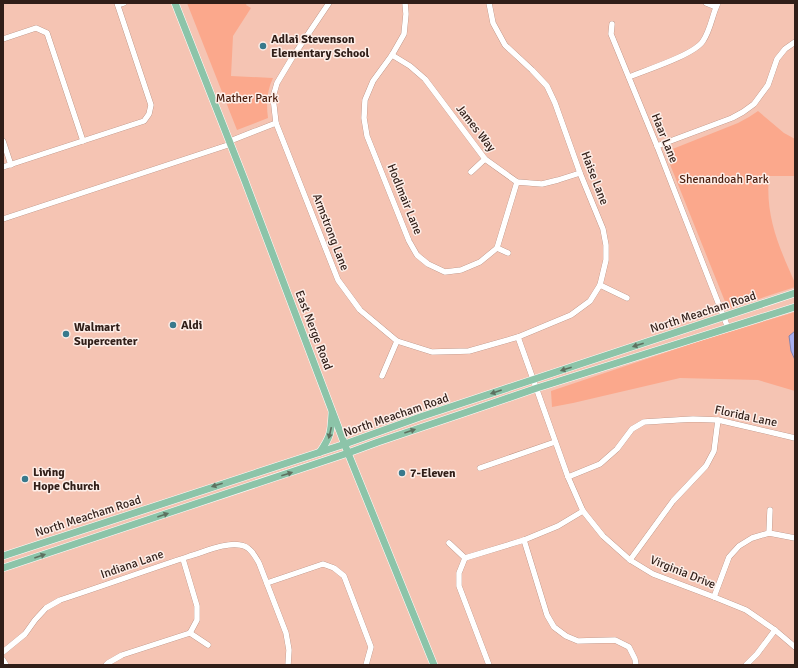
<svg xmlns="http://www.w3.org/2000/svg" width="798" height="668" viewBox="0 0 798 668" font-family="Signika,sans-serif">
<rect width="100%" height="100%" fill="#f5c4b3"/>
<g fill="#fba88c">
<path d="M 187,3 L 247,3 L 246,5 L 251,8 L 233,36 L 231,76 L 273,78 C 267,90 266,104 268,118 L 237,130 Z"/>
<path d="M 758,111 L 784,133 L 795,139 L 795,176 L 769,176 C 765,216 779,247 795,283 L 795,287 L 728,309 L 665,152 L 738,123 L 749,117 Z"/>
<path d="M 795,312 L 795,331 L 789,336 L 791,351 L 795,360 L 795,391 L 758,380 L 680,378 L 573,403 L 552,407 L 551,391 L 703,340 Z"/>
</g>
<path fill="#a8aeee" stroke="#8483ae" d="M 795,331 L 795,360 L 791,351 L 789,336 Z"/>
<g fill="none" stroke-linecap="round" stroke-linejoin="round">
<defs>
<g id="minor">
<path d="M 329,3 L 292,58 L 277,83 L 273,97 L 276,123 L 338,280 L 360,310 L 397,341 L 432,352 L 469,351 L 518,337 L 571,315 L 590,301 L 600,285 L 606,260 L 606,245 L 603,229 L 580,173 L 555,103 L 547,86 L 532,70 L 505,45 L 493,23 L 489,3"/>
<path d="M 405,3 L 406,14 L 404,34 L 392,55 L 373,81 L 365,100 L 364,118 L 367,136 L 409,241 L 417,255 L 428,264 L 445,272 L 461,270 L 480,262 L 497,248 L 517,182"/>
<path d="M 706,3 L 716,7"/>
<path d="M 118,5 L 124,3"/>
<path d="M 612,24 L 611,34 L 657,146 L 728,328"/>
<path d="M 3,39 L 36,28 L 47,33 L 83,141"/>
<path d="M 392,55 L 410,66 L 425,79 L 485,159 L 517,182 L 542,184 L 558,180 L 580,173"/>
<path d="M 629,77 C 646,70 694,55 703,41 C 711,29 712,15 718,3"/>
<path d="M 3,141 L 11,165"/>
<path d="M 230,141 L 276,123"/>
<path d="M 657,146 L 732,118 L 743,112 L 754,104 L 768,85 L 777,59 L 785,49 L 795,42"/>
<path d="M 3,167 L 144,121 L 149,114 L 151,105 L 117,3"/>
<path d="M 471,172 L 485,159"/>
<path d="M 3,219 L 231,144"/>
<path d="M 497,248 L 508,253"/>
<path d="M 600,285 L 627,298"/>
<path d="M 518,337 L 568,477 L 583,511 L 603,536 L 630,560 L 653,574 L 714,597 L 746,610 L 775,630 L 795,647"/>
<path d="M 382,376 L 397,341"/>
<path d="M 480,468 L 555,442"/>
<path d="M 568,477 L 600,464 L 617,449 L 632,429 L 644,422 L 693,419 L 718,420 L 795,438"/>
<path d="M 769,533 L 770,510"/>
<path d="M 524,540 L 547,615 L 554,627 L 566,636 L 578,641 L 615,640 L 629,647 L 635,659 L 636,665"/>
<path d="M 449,543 L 465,558"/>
<path d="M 630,560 L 673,501 L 706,466 L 714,451 L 718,420"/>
<path d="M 267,583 L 323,564 L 334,568 L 344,576 L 371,647 L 366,665"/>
<path d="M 714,597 L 729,557 L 739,546 L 752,538 L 769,533 L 795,538"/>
<path d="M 190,633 L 208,645"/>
<path d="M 3,652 L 25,634 L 35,620 L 46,608 L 60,600 C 103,586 147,570 190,556 C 204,552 226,542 240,545 C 250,546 255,556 259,563 L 286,633 L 289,650 L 288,665"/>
<path d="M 3,660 L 6,665"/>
<path d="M 106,665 L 108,663 L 122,655 L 190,633 L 197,620 L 197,606 L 183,559"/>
<path d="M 489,665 L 459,586 L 459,573 L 465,558 L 524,540 L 558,526 L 583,511"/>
<path d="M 746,665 L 757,654 L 775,630"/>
</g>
<g id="major">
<path d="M 175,3 L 245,181 L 348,453 L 434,665"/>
<path d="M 320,452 C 331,436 331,432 332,413"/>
<path d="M 3,556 L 345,444 L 420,417 L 795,293"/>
<path d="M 3,568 L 348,453 L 378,442 L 470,411 L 537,388 L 795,307"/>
</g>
</defs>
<use href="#minor" stroke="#ad8071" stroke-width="6"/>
<use href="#major" stroke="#fff" stroke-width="8"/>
<use href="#minor" stroke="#fff" stroke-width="5.5"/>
<use href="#major" stroke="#8cc4a9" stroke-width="7"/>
</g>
<defs><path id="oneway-solid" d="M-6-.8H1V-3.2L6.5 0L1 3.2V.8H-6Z"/></defs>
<g fill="#5e7160">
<use href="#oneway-solid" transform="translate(638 345) rotate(162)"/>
<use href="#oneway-solid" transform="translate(566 369) rotate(162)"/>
<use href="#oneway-solid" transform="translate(496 392) rotate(161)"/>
<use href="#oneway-solid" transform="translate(410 431) rotate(-19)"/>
<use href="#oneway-solid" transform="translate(330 433) rotate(103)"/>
<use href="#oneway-solid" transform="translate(287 474) rotate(-18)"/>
<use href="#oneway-solid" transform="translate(217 485) rotate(162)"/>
<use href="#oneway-solid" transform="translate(163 515) rotate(-19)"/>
<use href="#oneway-solid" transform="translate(40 556) rotate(-19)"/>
</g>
<g fill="#38798c" stroke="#fdeee8" stroke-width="1.5">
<circle cx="263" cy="46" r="4"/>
<circle cx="173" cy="325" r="4"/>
<circle cx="66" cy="334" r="4"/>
<circle cx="402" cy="473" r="4"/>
<circle cx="25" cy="479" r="4"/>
</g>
<g text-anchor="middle" stroke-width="3" stroke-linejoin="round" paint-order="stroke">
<g font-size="12" font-weight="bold" fill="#301e18" stroke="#fdeee8" text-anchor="start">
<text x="271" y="43">Adlai Stevenson<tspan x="271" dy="14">Elementary School</tspan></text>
<text x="181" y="329">Aldi</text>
<text x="74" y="331">Walmart<tspan x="74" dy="14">Supercenter</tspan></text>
<text x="33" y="476">Living<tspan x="33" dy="14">Hope Church</tspan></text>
<text x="410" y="477">7-Eleven</text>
</g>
<g font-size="12" fill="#4b1e0e" stroke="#fdeee8">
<text x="247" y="102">Mather Park</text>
<text x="724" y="183">Shenandoah Park</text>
</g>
<g font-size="12" fill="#301e18" stroke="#fdeee8">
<text transform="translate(476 128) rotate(52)" y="4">James Way</text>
<text transform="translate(665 138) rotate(68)" y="4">Haar Lane</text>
<text transform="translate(595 178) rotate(69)" y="4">Haise Lane</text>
<text transform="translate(405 199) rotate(68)" y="4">Hodlmair Lane</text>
<text transform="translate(331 232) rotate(69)" y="4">Armstrong Lane</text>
<text transform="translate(703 312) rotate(-18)" y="4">North Meacham Road</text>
<text transform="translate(314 330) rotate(69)" y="4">East Nerge Road</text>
<text transform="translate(396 415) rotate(-19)" y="4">North Meacham Road</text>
<text transform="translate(746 416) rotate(12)" y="4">Florida Lane</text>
<text transform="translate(88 516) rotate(-18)" y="4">North Meacham Road</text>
<text transform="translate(132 564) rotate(-19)" y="4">Indiana Lane</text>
<text transform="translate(683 572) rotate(22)" y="4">Virginia Drive</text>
</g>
</g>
<rect width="798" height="668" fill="none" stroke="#301e18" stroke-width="8"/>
</svg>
